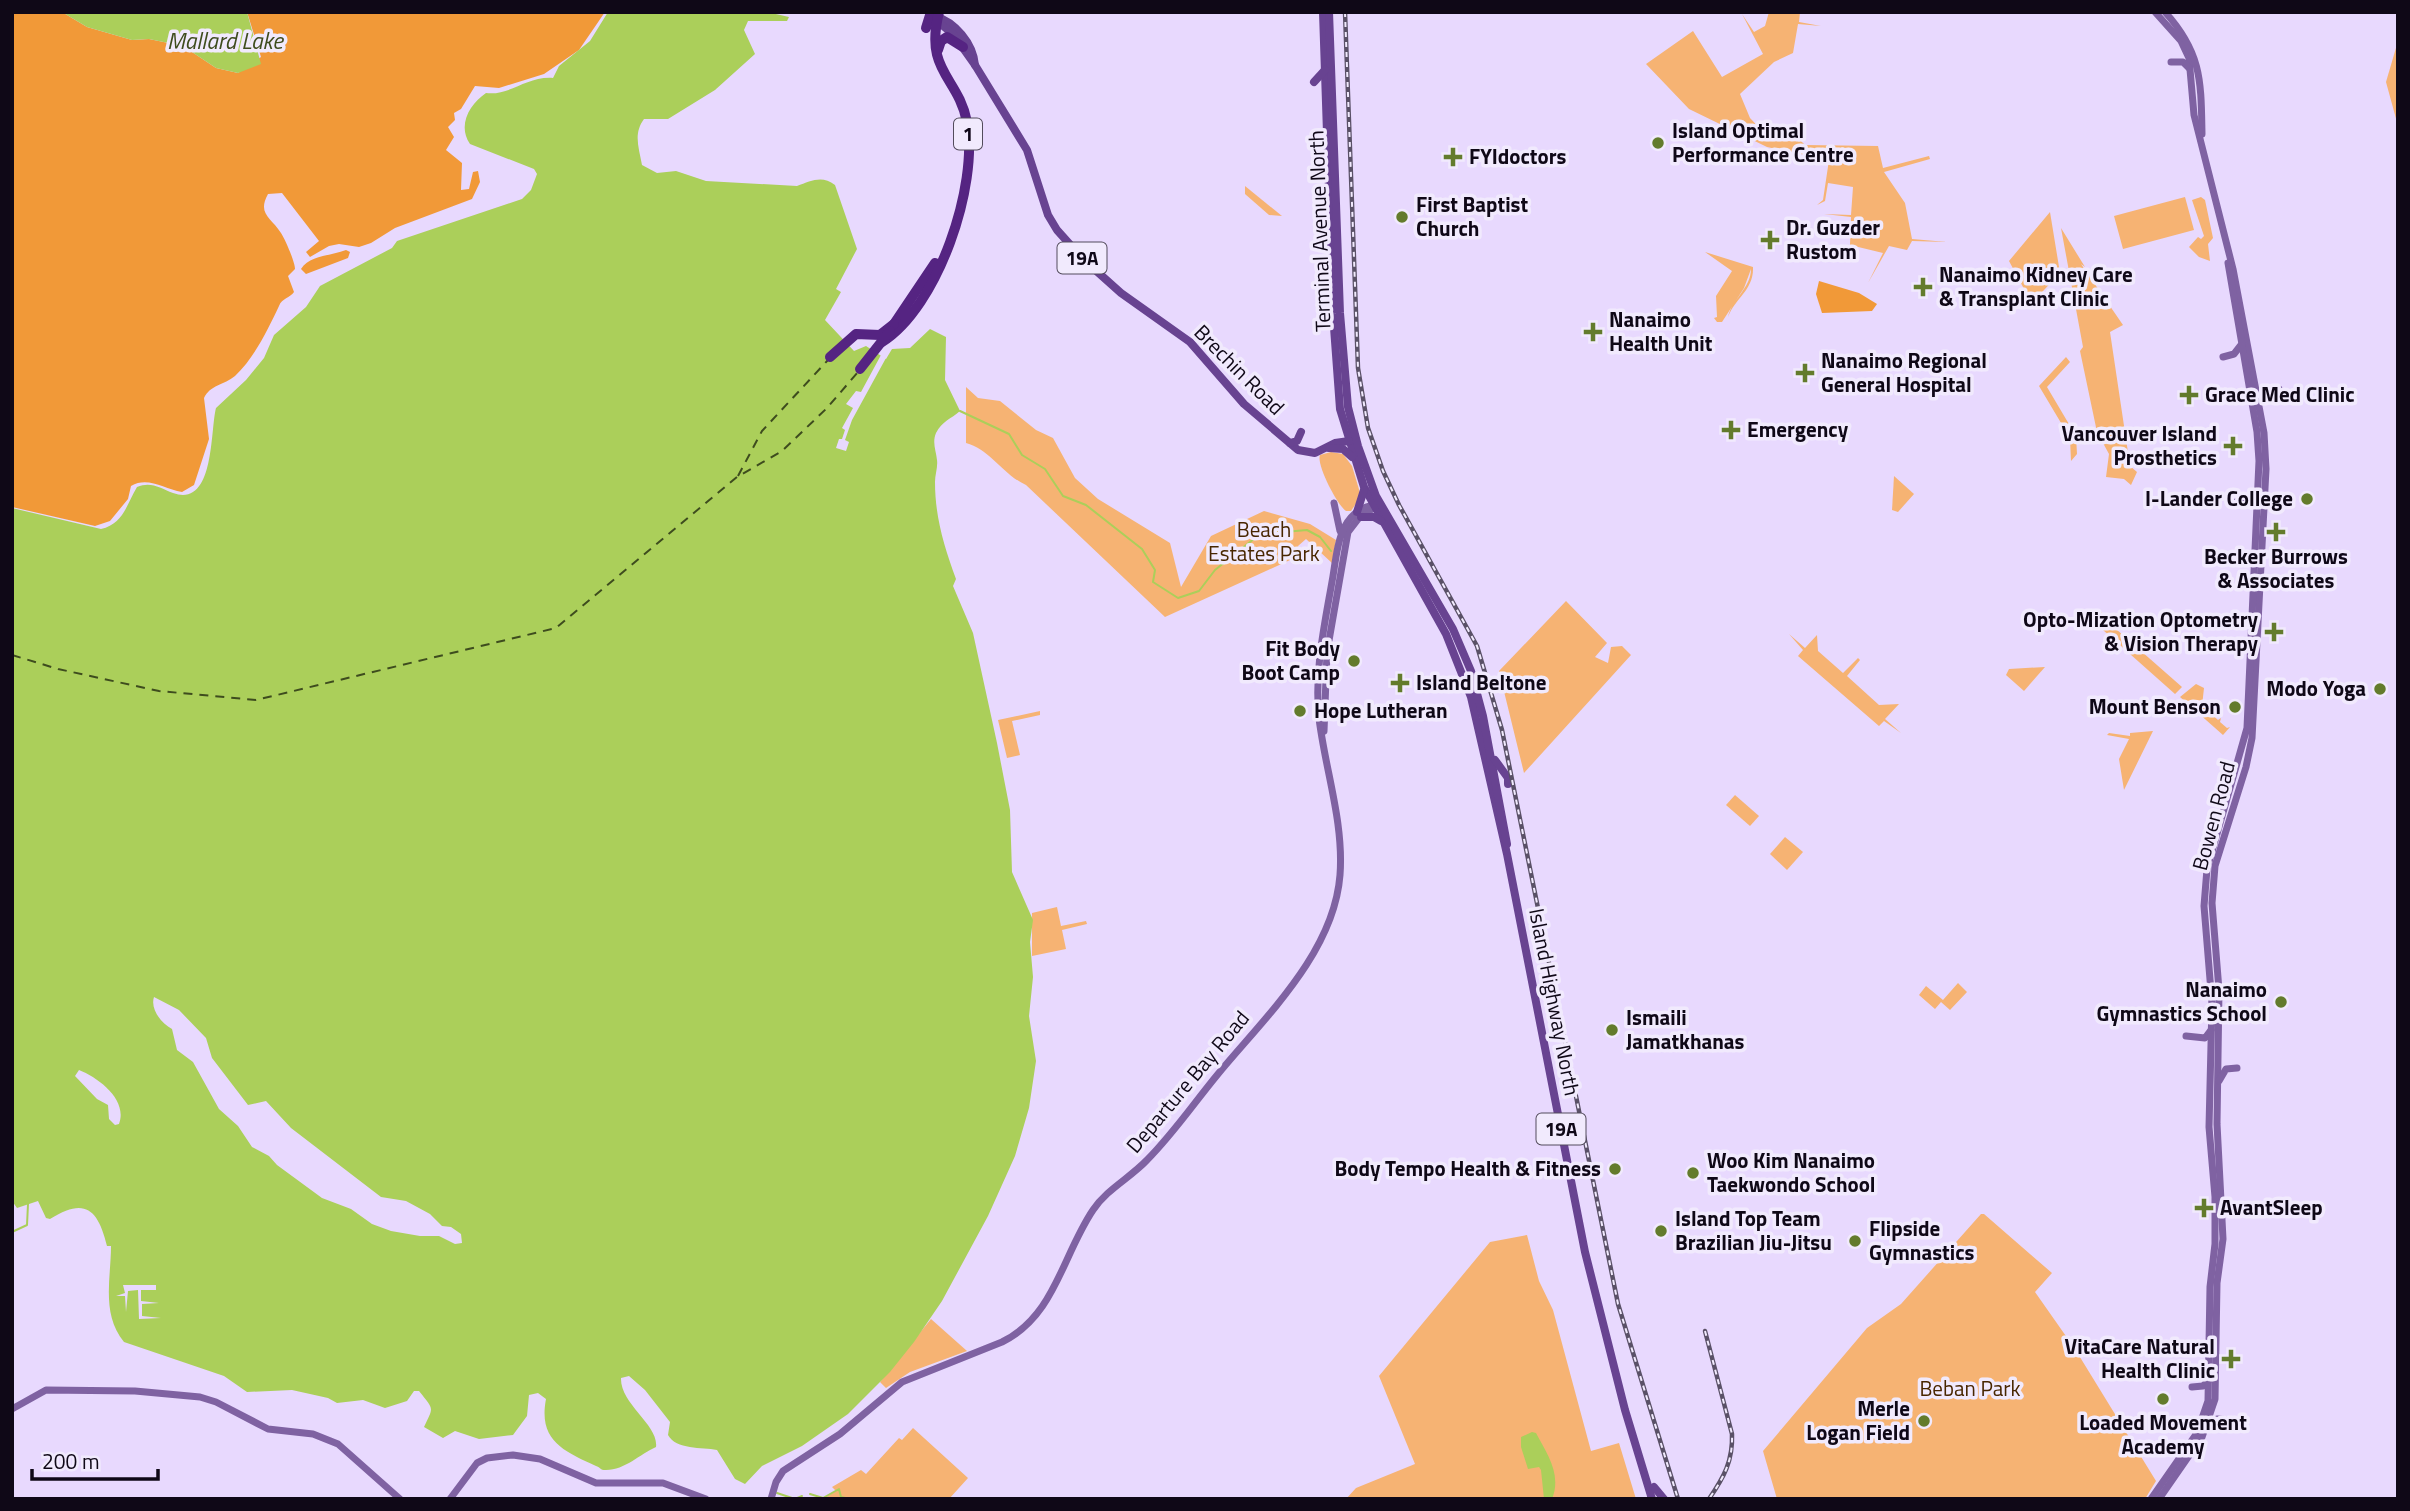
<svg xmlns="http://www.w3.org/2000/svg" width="2410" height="1511" viewBox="0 0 2410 1511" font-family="'Titillium Web',sans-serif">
<rect width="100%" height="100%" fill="#e8d9fe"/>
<g fill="#f6b373">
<path d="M 1769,12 L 1800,12 L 1799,22 L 1821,26 L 1798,24 L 1793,53 L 1774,62 L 1740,94 L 1750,118 L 1766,135 L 1777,130 L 1784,135 L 1792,132 L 1805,145 L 1878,146 L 1883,168 L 1929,156 L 1930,159 L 1884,172 L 1905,203 L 1912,239 L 1947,242 L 1912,241 L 1907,250 L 1889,246 L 1868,283 L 1883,253 L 1850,245 L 1851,217 L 1824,214 L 1851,215 L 1853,187 L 1828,183 L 1825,201 L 1817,205 L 1823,200 L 1829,160 L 1767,147 L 1689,109 L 1646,64 L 1693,31 L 1722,77 L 1763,54 L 1742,14 L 1754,32 L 1765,26 Z"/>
<path d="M 2398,41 L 2398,126 L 2386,82 Z"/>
<path d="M 1245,186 L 1282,216 L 1269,215 L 1245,194 Z"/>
<path d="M 2185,197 L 2194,230 L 2123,249 L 2114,216 Z"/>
<path d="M 2201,197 L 2205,200 L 2213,238 L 2208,244 L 2210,261 L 2199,257 L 2189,247 L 2198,237 L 2201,239 L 2204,236 L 2192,200 Z"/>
<path d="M 2050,212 L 2060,273 L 2029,306 L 2030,300 L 2009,261 Z"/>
<path d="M 2061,228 L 2085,267 L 2081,264 L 2123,325 L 2110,332 L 2130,466 L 2137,472 L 2131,485 L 2124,479 L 2106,477 L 2109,454 L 2097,432 L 2080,351 L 2083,347 Z"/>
<path d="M 1705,252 L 1753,267 C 1754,290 1735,298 1728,317 C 1732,299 1751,288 1751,269 L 1744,288 L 1722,322 L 1717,322 L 1714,318 L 1717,317 L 1716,296 L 1732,271 Z"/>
<path d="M 2066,357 L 2070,362 L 2047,387 L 2076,436 L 2077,454 L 2071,461 L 2070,438 L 2039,386 Z"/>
<path d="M 966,387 L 978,398 L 1000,401 L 1036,430 L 1053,438 L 1075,478 L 1098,499 L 1170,543 L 1181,587 L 1211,536 L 1264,511 L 1310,524 L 1336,540 L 1332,563 L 1306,539 L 1298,546 L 1301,555 L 1165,617 L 1026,485 C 1003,475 990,449 966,443 Z"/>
<path d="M 1331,452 L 1343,454 L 1352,466 L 1361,496 L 1351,511 L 1346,511 C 1337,505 1316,464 1320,455 Z"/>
<path d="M 1894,476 L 1914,494 L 1898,512 L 1892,510 Z"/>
<path d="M 1566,601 L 1607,643 L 1595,657 L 1608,663 L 1611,647 L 1622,646 L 1631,655 L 1524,773 L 1499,671 Z"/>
<path d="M 2101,612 L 2110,619 L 2108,622 L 2182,687 L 2175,694 L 2103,630 Z"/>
<path d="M 1789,634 L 1805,648 L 1817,635 L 1818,651 L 1843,673 L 1858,658 L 1860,660 L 1847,676 L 1879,705 L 1899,704 L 1885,719 L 1901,733 L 1884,721 L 1879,726 L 1798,656 L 1803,650 Z"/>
<path d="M 2045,667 L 2024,691 L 2006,675 L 2009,669 Z"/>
<path d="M 2196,684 L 2204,688 L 2202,706 L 2211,710 L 2209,712 L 2218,720 L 2221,718 L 2220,722 L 2227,728 L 2230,727 L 2223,735 L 2180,697 Z"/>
<path d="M 1040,711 L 1040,715 L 1012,721 L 1020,755 L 1007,758 L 998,720 Z"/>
<path d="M 2153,731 L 2124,790 L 2119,759 L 2129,739 L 2107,735 L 2109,733 L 2130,736 L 2130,733 Z"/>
<path d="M 1735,795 L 1759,816 L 1750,826 L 1726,805 Z"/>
<path d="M 1785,837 L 1803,852 L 1787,870 L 1770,854 Z"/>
<path d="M 1057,907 L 1061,926 L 1086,921 L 1087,924 L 1062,930 L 1066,949 L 1032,956 L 1032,913 Z"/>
<path d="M 1958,983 L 1967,992 L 1950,1010 L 1941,1002 L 1935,1009 L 1919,995 L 1926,986 L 1943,1000 Z"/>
<path d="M 1981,1214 L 1984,1214 L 2052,1273 L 2035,1292 L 2075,1349 L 2156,1481 L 2145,1499 L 1777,1499 L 1763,1451 L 1867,1328 L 1901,1304 Z"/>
<path d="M 1527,1235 L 1539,1281 L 1553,1310 L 1591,1451 L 1619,1443 L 1636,1499 L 1346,1499 L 1356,1488 L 1415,1464 L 1379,1376 L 1490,1242 Z"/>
<path d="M 931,1319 L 967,1351 L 910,1372 L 886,1388 L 880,1382 Z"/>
<path d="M 913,1428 L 968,1478 L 949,1499 L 823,1499 L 836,1491 L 832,1487 L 861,1470 L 866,1474 L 899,1438 L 902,1440 Z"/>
</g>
<g fill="#f19938">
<path d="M 12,12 L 62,12 L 87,27 L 132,40 L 149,39 L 183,46 L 216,68 L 238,73 L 261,57 L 247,12 L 605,12 L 579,50 L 544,74 L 499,88 L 475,86 L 461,109 L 454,113 L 455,120 L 448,127 L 454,137 L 446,150 L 462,163 L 461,190 L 469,189 L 473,172 L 478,171 L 480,182 L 472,199 L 395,228 L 371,243 L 359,247 L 339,244 L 329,246 L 310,257 L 306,252 L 319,241 L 282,193 L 268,194 C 257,214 271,217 281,233 C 285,239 295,262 295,269 L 288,276 L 294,292 C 290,298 282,298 279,306 C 268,329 255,357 235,376 C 224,385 210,385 204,398 L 209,439 L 194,485 L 182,492 C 164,489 148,476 131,486 L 128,499 L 110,521 L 95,526 L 12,507 Z"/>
<path d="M 346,250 L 350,252 L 348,258 L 306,274 L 301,269 C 310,255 331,256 346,250 Z"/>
<path d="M 1819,281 L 1859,293 L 1877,304 L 1872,311 L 1822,313 L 1816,294 Z"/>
</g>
<g fill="#abcf5a" fill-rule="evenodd">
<path d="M 62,12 L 247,12 L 261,64 L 238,73 L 216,68 L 183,46 L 149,39 L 132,40 L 87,27 Z"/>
<path d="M 608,12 L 767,12 L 789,17 L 787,21 L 748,21 L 744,30 L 755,54 L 715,90 L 668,119 L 644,119 C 633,134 639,148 642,165 L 657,173 L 676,171 L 706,181 L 797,186 C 811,181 822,175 835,185 L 857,249 L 836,289 L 841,292 L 825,320 L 854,351 L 866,346 L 886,359 L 892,349 L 910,348 L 930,329 L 946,337 L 945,380 L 960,411 C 951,419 942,421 936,433 C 932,443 936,450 937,460 C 938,467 935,475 935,482 C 935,517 944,546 956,579 L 953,586 L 973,633 L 997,743 L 1010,810 L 1012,872 L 1033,920 L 1030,942 L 1033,977 L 1029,1016 L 1036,1061 L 1029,1108 L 1015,1156 L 988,1216 L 942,1301 L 914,1342 L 890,1372 L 848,1414 L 802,1446 L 762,1466 L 745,1484 L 735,1479 L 717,1450 C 702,1447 676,1450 668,1435 L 670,1422 L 645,1390 L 629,1376 L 621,1378 C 620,1404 659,1425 656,1447 C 640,1454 625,1470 606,1470 C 599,1470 602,1468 596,1466 C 564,1451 538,1441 546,1399 L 538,1393 L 529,1395 L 527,1416 L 513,1435 L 479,1439 L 455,1431 L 443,1438 L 424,1427 C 434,1406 434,1410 419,1391 L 414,1391 L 407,1401 L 385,1408 L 363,1400 L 337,1403 L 328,1398 L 292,1390 L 247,1392 L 224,1376 L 124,1342 C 101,1314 111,1278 111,1246 L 107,1246 C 98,1209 85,1197 50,1219 L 46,1218 L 38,1201 L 17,1208 L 12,1201 L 12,508 L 101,529 C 124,524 127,503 137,487 C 151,481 160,488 173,493 C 215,508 210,431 216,408 L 246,380 L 264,358 L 274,335 L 306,307 L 320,286 L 392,248 L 397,241 L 522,199 L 531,190 L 537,174 L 534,169 L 470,144 C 457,125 470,104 486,93 C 510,96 527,76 553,78 L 559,66 L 590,41 ZM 154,997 L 179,1010 L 206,1038 L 212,1058 L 248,1105 L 266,1101 L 291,1128 L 381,1197 L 406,1201 L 430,1214 L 442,1226 L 451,1227 L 461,1234 L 462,1243 L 455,1244 L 439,1236 L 420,1236 L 391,1231 L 372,1224 L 351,1209 L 322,1198 L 277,1165 L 269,1156 L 252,1147 L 238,1126 L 219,1109 L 193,1062 L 177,1050 L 172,1029 C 161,1023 150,1009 154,997 ZM 79,1070 C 99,1078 128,1100 119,1124 L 115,1125 L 109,1119 L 108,1105 L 97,1099 L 75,1076 Z"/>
<path d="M 1532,1432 L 1536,1433 C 1547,1454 1562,1474 1552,1499 L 1544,1499 L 1541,1470 L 1539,1467 L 1528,1469 L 1521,1447 L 1521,1437 Z"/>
</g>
<g fill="#e8d9fe">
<path d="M 881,355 L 886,358 L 852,420 L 845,440 L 849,442 L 846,451 L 836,448 L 839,439 L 842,439 L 845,430 L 842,428 L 853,408 L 846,404 L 856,391 L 861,392 Z"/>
<path d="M 123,1285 L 156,1285 L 156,1290 L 141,1290 L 141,1301 L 159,1303 L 142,1304 L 142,1316 L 161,1318 L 139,1319 L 138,1290 L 128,1291 L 126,1312 L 125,1296 L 116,1296 L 125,1293 Z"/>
</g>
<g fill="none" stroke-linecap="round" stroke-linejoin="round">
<g stroke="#abcf5a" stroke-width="2">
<path d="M 960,411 L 1009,434 L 1022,455 L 1045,469 L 1063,496 L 1086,505 L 1142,549 L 1155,570 L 1153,582 L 1178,598 L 1199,591 L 1215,570 L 1260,534 L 1307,530 L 1320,537 L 1331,551"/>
<path d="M 12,1232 L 27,1225 L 28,1204"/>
<path d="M 777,1493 L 795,1499 L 802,1496"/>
<path d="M 810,1494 L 823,1498 L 839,1489 L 841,1497 L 850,1499"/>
</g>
<g stroke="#3e4c1e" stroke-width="2" stroke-dasharray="9 7" stroke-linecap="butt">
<path d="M 738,476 L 762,431 L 828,360"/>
<path d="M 12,655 L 58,669 L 159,691 L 256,700 L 556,628 L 737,477 L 782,451 L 827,408 L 858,372"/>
</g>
<g stroke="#7f62a2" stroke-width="7">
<path d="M 2155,12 L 2181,41 L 2189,58 L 2194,115 L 2233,269 L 2264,433 L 2266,469 L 2252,738 L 2246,767 L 2215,866 L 2212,903 L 2219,990 L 2217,1124 L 2223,1239 L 2217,1283 L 2215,1399 L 2202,1437 L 2159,1499"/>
<path d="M 2165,12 C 2202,53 2201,81 2202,134"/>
<path d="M 2171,62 L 2183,62 L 2189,68"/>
<path d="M 2223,357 L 2234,354 L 2241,345"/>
<path d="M 2258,403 L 2265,391 L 2279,389"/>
<path d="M 2236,502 L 2247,504 L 2257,497"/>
<path d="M 1334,503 L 1340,531"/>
<path d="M 1324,731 L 1327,652 L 1348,532 L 1358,519 L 1379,504"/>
<path d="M 2186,1036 L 2205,1038 L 2211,1030"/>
<path d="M 2219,1081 L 2226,1069 L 2237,1068"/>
<path d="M 2192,1387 L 2203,1386 L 2209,1380"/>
<path d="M 12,1409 L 46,1390 L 135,1391 L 200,1397 L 216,1402 L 268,1429 L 313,1434 L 338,1444 L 400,1499"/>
<path d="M 2208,1426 L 2217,1419 L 2231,1420"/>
<path d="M 450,1499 L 477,1463 L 487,1458 L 513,1455 L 540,1459 L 596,1483 L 663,1483 L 706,1499"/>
<path d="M 771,1499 L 776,1482 L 783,1471 L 840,1434 L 902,1382 L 1002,1342 C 1055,1316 1062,1256 1093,1210 C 1107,1189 1130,1178 1147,1160 C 1173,1134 1194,1103 1218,1074 C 1265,1017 1334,953 1340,875 C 1344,822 1325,769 1319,718 C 1314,669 1325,623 1333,576 C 1338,545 1340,508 1379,504"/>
<path d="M 2151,1499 L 2197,1433 L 2208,1401 L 2210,1287 L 2215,1244 L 2215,1197 L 2209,1127 L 2212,1004 L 2204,906 L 2207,869 L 2247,728 L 2259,461 L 2257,432 L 2228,263"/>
</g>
<g stroke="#684391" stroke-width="8">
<path d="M 1323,12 L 1333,314 L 1340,409 L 1364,487 L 1446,634 L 1471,697 L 1507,854 L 1585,1252 L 1625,1410 L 1652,1499"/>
<path d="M 1329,12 L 1340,313 L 1348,407 L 1358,446 L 1376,496 L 1453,629 L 1471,671 L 1483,716 L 1507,844"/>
<path d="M 935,16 C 955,22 973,43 975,65"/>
<path d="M 933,23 L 943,26 L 953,34 L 975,65 L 1027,150 L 1048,215 L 1057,230 L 1083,259 L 1121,293 L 1190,342 L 1244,404 L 1298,450 L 1315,453 L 1335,443 L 1349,441"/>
<path d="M 1314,82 L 1325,70"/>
<path d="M 1290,443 L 1297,441 L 1301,432"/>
<path d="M 1329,448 L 1343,449 L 1352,457"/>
<path d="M 1357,512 L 1364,490"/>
<path d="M 1361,517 L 1374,517 L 1381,521"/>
<path d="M 1495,760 L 1508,778 L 1508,784"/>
<path d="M 1654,1487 L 1664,1499"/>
</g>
<g stroke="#552482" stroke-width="10">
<path d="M 926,28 L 931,12"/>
<path d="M 938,50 L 941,41 L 947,37 L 963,47"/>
<path d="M 894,324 L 935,263"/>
<path d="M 882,342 C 938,307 979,185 967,122 C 958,76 924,72 939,12"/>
</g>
<defs>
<g id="rail">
<path d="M 1345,12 L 1358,368 L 1368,428 L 1383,471 L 1399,505 L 1477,646 L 1502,730 L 1618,1304 L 1678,1499"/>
<path d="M 1705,1331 L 1732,1434 C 1733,1461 1724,1477 1709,1499"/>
</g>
</defs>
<use href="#rail" stroke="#5a5167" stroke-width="4.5"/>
<use href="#rail" stroke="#f1eafd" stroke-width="2" stroke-dasharray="5" stroke-linecap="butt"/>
<g stroke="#552482" stroke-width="10">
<path d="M 830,357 L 856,334 L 880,335 L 894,324"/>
<path d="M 860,369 L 890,331"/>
</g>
</g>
<g fill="#637b2c" stroke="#f1eafd" stroke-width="2.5">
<circle cx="1658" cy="143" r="7"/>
<path d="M1449.5 146.5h7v7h7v7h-7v7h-7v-7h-7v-7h7z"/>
<circle cx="1402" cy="217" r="7"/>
<path d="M1766.5 229.5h7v7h7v7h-7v7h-7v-7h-7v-7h7z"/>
<path d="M1919.5 276.5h7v7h7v7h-7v7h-7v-7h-7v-7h7z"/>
<path d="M1589.5 321.5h7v7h7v7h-7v7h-7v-7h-7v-7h7z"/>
<path d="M1801.5 362.5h7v7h7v7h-7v7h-7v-7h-7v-7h7z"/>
<path d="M2185.5 384.5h7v7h7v7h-7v7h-7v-7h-7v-7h7z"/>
<path d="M1727.5 419.5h7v7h7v7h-7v7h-7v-7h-7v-7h7z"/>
<path d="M2229.5 435.5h7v7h7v7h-7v7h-7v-7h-7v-7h7z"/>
<circle cx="2307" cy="499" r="7"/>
<path d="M2272.5 521.5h7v7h7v7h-7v7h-7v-7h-7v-7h7z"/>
<path d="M2270.5 621.5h7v7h7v7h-7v7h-7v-7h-7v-7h7z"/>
<circle cx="1354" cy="661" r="7"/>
<path d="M1396.5 672.5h7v7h7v7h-7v7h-7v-7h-7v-7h7z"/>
<circle cx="2380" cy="689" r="7"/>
<circle cx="2235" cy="707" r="7"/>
<circle cx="1300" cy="711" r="7"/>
<circle cx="2281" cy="1002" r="7"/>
<circle cx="1612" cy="1030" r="7"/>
<circle cx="1615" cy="1169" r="7"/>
<circle cx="1693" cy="1173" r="7"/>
<path d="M2200.5 1197.5h7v7h7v7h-7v7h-7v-7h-7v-7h7z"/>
<circle cx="1661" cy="1231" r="7"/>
<circle cx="1855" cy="1241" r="7"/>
<path d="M2227.5 1348.5h7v7h7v7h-7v7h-7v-7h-7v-7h7z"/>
<circle cx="2163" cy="1399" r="7"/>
<circle cx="1924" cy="1421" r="7"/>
</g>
<g text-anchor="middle" stroke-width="7" stroke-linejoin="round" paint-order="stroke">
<g fill="#f1eafd" stroke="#534c5c" stroke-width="2">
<rect x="954" y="118.5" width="28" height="31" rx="5"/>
<rect x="1057.5" y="242.5" width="49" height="31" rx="5"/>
<rect x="1536.5" y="1113.5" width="49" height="31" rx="5"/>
</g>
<g font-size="19" font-weight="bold" fill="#0f0817">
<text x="968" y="141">1</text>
<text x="1082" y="265">19A</text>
<text x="1561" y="1136">19A</text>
</g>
<g font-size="21" font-weight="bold" fill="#0f0817" stroke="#f1eafd" text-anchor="start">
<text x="1672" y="138">Island Optimal<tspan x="1672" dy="24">Performance Centre</tspan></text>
<text x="1469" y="164">FYIdoctors</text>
<text x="1416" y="212">First Baptist<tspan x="1416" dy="24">Church</tspan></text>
<text x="1786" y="235">Dr. Guzder<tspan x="1786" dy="24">Rustom</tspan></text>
<text x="1939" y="282">Nanaimo Kidney Care<tspan x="1939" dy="24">&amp; Transplant Clinic</tspan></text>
<text x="1609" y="327">Nanaimo<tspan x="1609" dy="24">Health Unit</tspan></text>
<text x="1821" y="368">Nanaimo Regional<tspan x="1821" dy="24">General Hospital</tspan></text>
<text x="2205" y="402">Grace Med Clinic</text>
<text x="1747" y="437">Emergency</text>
<text x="2217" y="441" text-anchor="end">Vancouver Island<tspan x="2217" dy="24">Prosthetics</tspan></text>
<text x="2293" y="506" text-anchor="end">I-Lander College</text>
<text x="2276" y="564" text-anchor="middle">Becker Burrows<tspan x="2276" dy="24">&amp; Associates</tspan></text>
<text x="2258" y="627" text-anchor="end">Opto-Mization Optometry<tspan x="2258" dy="24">&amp; Vision Therapy</tspan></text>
<text x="1340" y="656" text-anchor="end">Fit Body<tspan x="1340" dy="24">Boot Camp</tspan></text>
<text x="1416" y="690">Island Beltone</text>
<text x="2366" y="696" text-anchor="end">Modo Yoga</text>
<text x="2221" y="714" text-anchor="end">Mount Benson</text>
<text x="1314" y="718">Hope Lutheran</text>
<text x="2267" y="997" text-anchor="end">Nanaimo<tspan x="2267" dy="24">Gymnastics School</tspan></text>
<text x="1626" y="1025">Ismaili<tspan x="1626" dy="24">Jamatkhanas</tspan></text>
<text x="1707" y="1168">Woo Kim Nanaimo<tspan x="1707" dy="24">Taekwondo School</tspan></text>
<text x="1601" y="1176" text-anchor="end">Body Tempo Health &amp; Fitness</text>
<text x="2220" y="1215">AvantSleep</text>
<text x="1675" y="1226">Island Top Team<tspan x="1675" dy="24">Brazilian Jiu-Jitsu</tspan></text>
<text x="1869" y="1236">Flipside<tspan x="1869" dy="24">Gymnastics</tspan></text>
<text x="2215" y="1354" text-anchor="end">VitaCare Natural<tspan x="2215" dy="24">Health Clinic</tspan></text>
<text x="1910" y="1416" text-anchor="end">Merle<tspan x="1910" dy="24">Logan Field</tspan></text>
<text x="2163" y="1430" text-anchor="middle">Loaded Movement<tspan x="2163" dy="24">Academy</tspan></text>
</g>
<g font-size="21" fill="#0f0817" stroke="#f1eafd">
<text transform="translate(1320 231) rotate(-92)" y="7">Terminal Avenue North</text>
<text transform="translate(1239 370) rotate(45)" y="7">Brechin Road</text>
<text transform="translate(2214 816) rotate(-75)" y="7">Bowen Road</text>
<text transform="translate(1554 1002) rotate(79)" y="7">Island Highway North</text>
<text transform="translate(1188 1082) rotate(-50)" y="7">Departure Bay Road</text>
</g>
<g font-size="21" fill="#482600" stroke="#f1eafd">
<text x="1264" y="537">Beach<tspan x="1264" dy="24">Estates Park</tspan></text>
<text x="1970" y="1396">Beban Park</text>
</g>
<g font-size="23" font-style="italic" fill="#3e4c1e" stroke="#f1eafd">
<text x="225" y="49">Mallard Lake</text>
</g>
</g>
<rect width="2410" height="1511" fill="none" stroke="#0f0817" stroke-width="28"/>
<path d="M32 1469v10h126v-10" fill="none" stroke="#0f0817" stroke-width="3.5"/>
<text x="42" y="1469" font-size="21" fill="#0f0817" stroke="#f1eafd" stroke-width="5" paint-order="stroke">200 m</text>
</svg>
